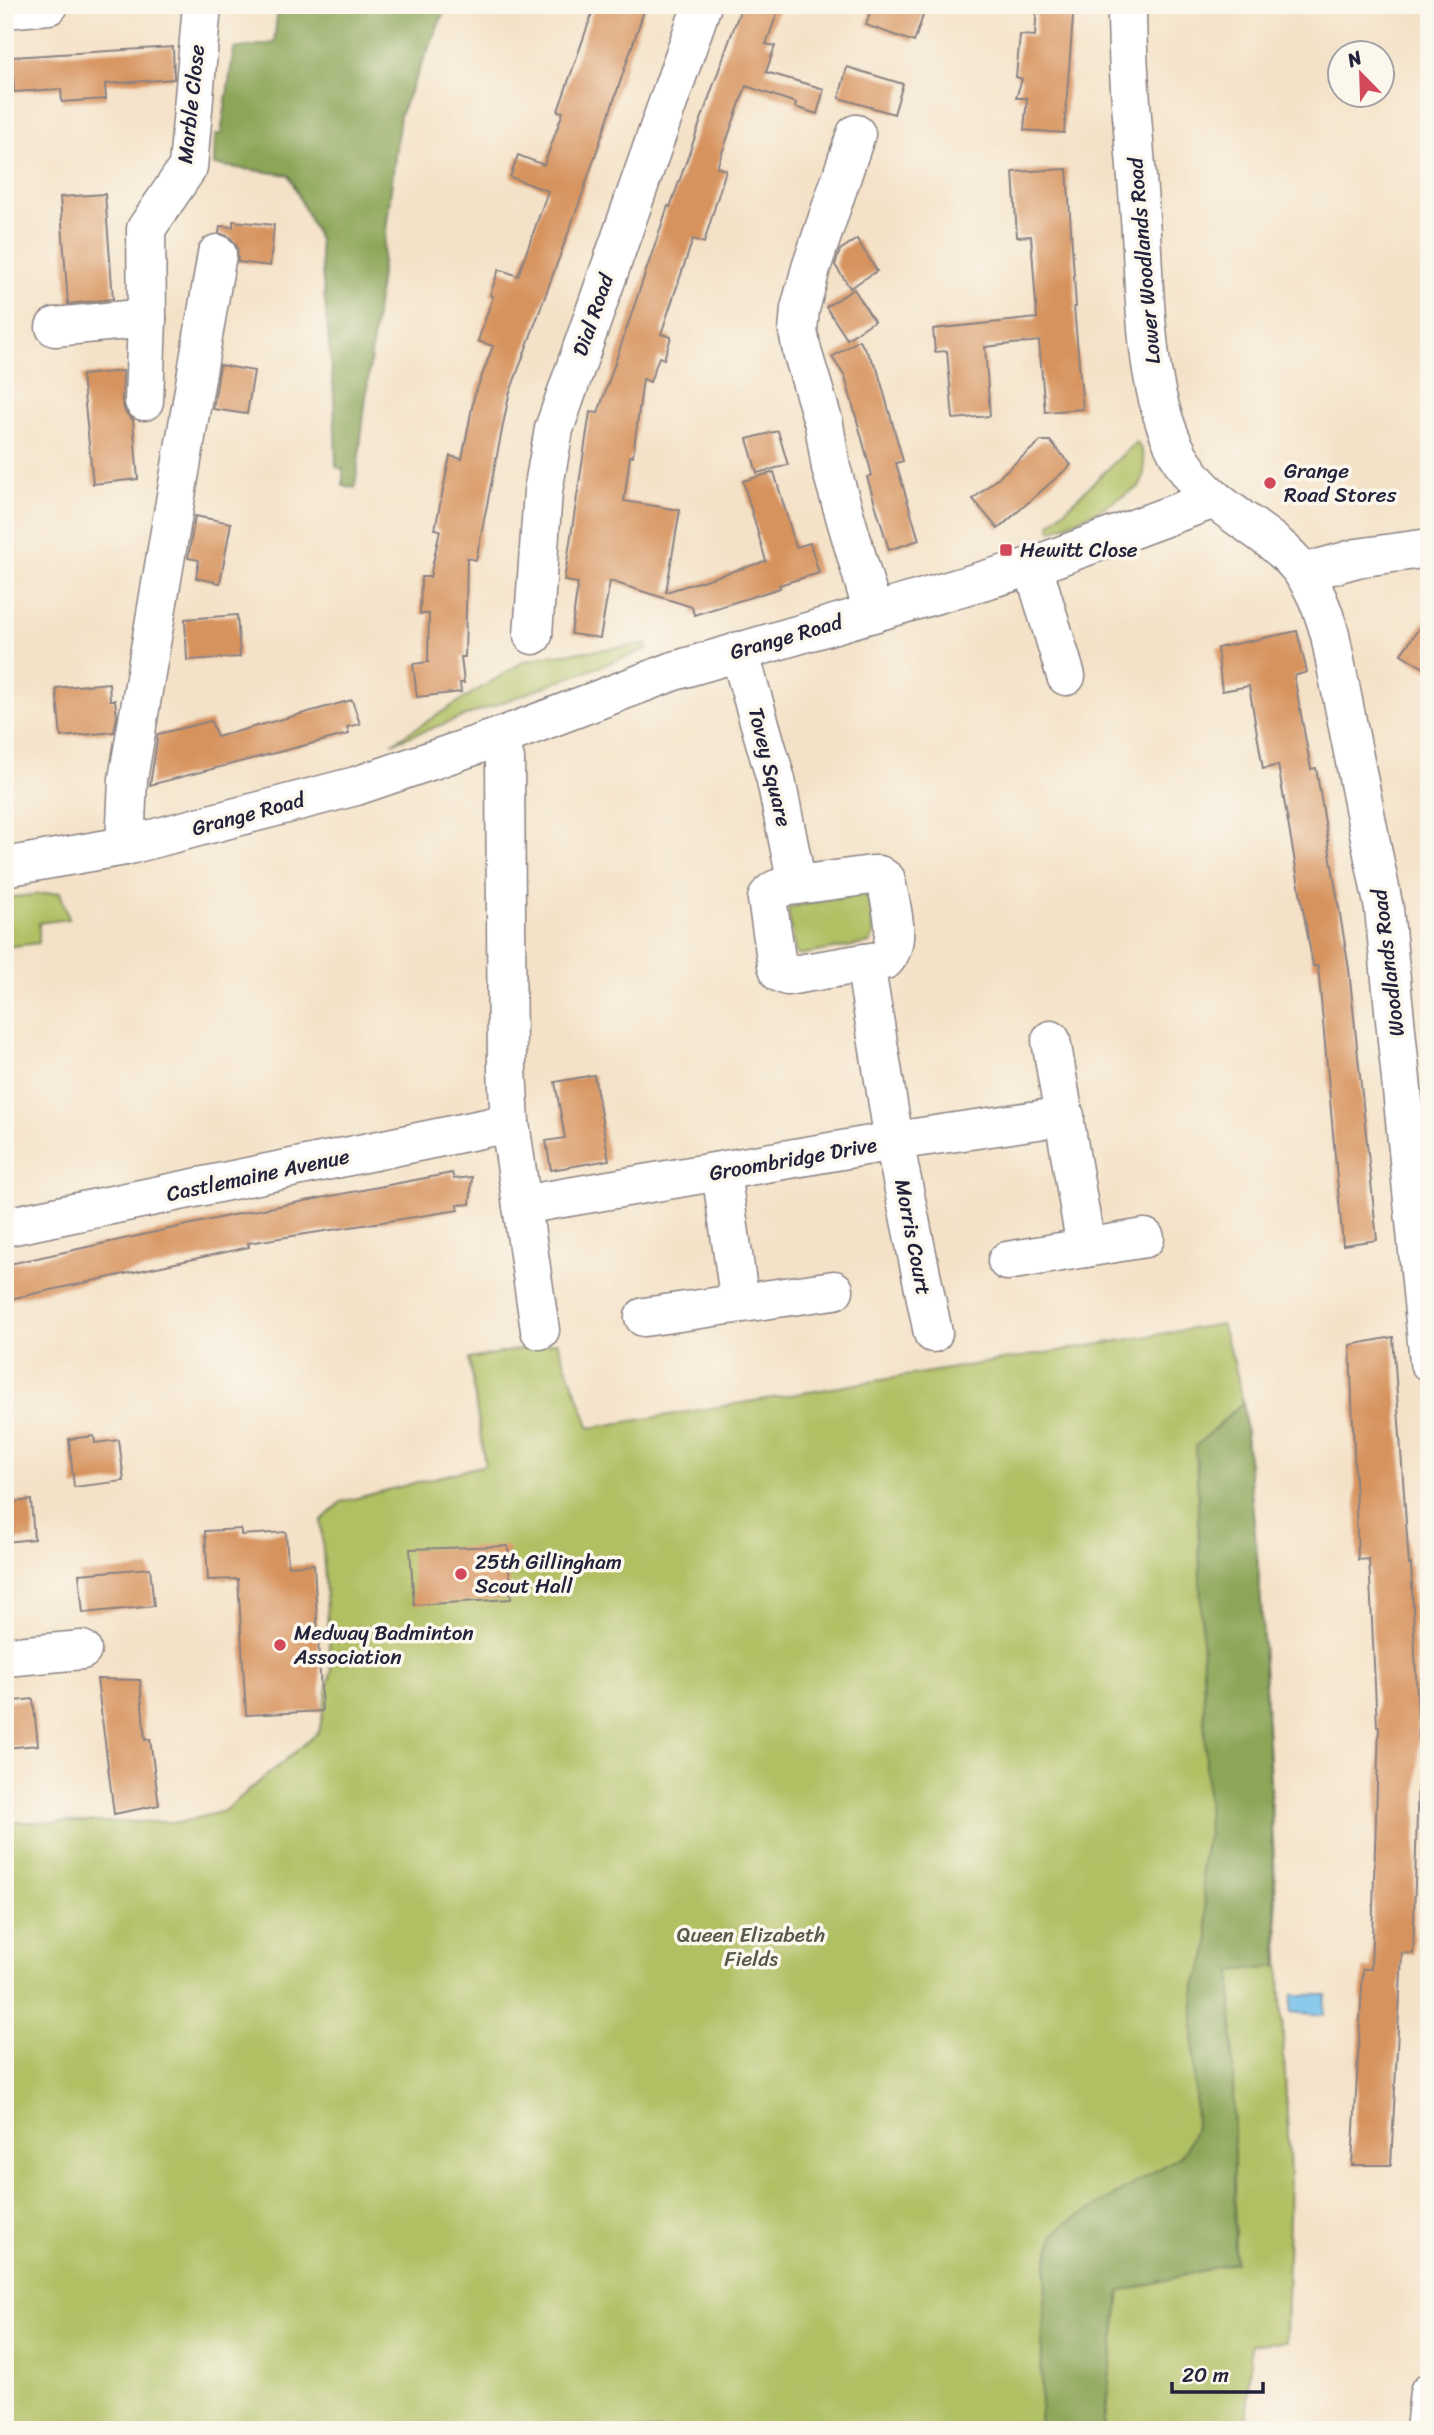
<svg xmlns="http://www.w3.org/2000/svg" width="1434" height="2435" viewBox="0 0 1434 2435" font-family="Sriracha,sans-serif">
<rect width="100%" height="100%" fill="#fbf7ec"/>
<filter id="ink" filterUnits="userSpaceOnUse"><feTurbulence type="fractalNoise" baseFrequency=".0143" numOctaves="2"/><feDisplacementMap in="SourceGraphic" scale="14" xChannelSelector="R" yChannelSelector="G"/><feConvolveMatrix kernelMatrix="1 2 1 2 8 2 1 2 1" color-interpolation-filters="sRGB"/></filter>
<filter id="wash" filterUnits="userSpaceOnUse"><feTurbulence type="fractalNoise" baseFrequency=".00686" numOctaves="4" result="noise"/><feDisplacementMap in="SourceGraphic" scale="28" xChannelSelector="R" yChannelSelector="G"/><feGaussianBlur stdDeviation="1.57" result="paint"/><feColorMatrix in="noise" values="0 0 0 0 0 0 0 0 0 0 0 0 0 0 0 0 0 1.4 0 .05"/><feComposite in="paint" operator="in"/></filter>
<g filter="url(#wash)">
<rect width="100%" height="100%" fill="#f4e2c8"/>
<g fill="#b0c063" stroke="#69714f" stroke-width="2">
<path d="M 1136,442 C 1146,451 1147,476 1139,487 L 1095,512 L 1052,531 L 1050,525 L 1052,522 Z"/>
<path d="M 646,644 L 647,649 L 392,743 L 523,662 L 546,656 Z"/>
<path d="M 60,892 L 69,919 L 39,923 L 39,943 L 5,947 L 5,898 Z"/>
<path d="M 863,894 L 869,899 L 874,934 L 870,943 L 798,955 L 795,953 L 788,911 L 790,907 Z"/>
<path d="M 1221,1324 L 1234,1362 L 1243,1402 L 1261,1602 L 1290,2175 L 1286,2342 L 1251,2344 L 1246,2430 L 1104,2430 L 1109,2385 L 1103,2430 L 5,2430 L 5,1822 L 182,1822 L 224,1811 L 319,1732 L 331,1672 L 321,1521 L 341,1502 L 485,1465 L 469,1359 L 557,1342 L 590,1428 Z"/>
</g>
<g fill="#8ca659" stroke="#57644a" stroke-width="2">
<path d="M 278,5 L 447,5 L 400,115 L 355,488 L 343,485 L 343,469 L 336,467 L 334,395 L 319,240 L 289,175 L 214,165 L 215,135 L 221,134 L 234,49 L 274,43 Z"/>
<path d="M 1243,1402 L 1261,1602 L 1278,1966 L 1232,1971 L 1235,2262 L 1120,2292 L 1103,2430 L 1040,2430 L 1042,2348 L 1047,2262 L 1055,2234 L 1064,2225 L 1179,2157 L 1186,2149 L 1196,2125 L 1193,2033 L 1195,1985 L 1206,1958 L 1209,1941 L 1201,1867 L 1208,1833 L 1196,1446 Z"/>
</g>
<path fill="#6fbfea" stroke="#487092" stroke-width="2" d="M 1292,1995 L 1326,1995 L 1324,2015 L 1291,2012 Z"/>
<g id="blocks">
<g fill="#d7935d">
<path d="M 595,5 L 646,5 L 581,198 L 509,395 L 476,560 L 467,558 L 465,657 L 461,657 L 464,683 L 460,683 L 461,692 L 417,697 L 413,664 L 428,662 L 429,614 L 420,614 L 421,577 L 430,577 L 440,530 L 435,529 L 450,456 L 462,459 L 474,397 L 493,346 L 478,341 L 493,296 L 490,295 L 499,269 L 518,276 L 548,191 L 510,177 L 518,155 L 544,165 L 563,112 L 558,111 Z"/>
<path d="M 742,5 L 780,5 L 766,44 L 775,46 L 766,72 L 824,89 L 817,114 L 795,107 L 796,103 L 746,86 L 717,167 L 726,170 L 704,243 L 693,239 L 661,334 L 671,337 L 664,359 L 659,357 L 650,382 L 643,379 L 633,456 L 630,456 L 624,501 L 680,510 L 666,592 L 766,561 L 743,481 L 774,472 L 796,547 L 810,543 L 819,573 L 779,585 L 780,588 L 694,615 L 692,607 L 610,581 L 600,638 L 571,634 L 578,583 L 564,581 L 590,412 L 598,413 L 668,206 L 670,207 Z"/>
<path d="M 872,5 L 911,5 L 925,10 L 914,42 L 866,25 Z"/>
<path d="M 1037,5 L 1074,5 L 1064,133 L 1024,130 L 1027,98 L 1016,98 L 1022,79 L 1016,77 L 1020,35 L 1035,36 Z"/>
<path d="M 173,47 L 174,79 L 105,84 L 106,99 L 62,102 L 61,89 L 14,92 L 12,57 Z"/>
<path d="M 847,67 L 903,84 L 894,114 L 839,98 Z"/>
<path d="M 1067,169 L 1076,307 L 1074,307 L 1083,409 L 1045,412 L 1039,341 L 985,347 L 990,416 L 953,419 L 947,351 L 935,352 L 933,329 L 1037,318 L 1031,236 L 1017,237 L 1013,172 Z"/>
<path d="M 105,194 L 113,299 L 68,304 L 60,197 Z"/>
<path d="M 233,221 L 274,225 L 270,266 L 238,262 L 237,246 L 230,237 L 219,233 L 220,226 L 233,227 Z"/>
<path d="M 857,239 L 877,271 L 850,288 L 835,265 L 840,250 Z"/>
<path d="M 854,289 L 874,321 L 847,339 L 826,307 Z"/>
<path d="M 859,340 L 877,368 L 903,461 L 896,463 L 919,540 L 889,550 L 867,477 L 872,475 L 845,377 L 832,357 Z"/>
<path d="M 220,365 L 254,371 L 247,414 L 213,409 Z"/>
<path d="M 123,371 L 122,401 L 125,412 L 133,420 L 138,479 L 93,484 L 82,375 Z"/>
<path d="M 778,431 L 788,465 L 757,473 L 747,439 Z"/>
<path d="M 1041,441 L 1050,441 L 1071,465 L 998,529 L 973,499 Z"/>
<path d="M 195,516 L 231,523 L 220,583 L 196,578 L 199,560 L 188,558 Z"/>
<path d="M 1429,614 L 1429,671 L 1401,654 Z"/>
<path d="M 237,615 L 240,657 L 187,660 L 185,619 Z"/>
<path d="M 1297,631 L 1307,672 L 1294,676 L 1311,769 L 1316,768 L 1349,969 L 1377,1240 L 1343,1245 L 1318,966 L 1313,966 L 1278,765 L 1263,769 L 1249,686 L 1222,691 L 1217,648 Z"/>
<path d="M 109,683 L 110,700 L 115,700 L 117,716 L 114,732 L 61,737 L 56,688 Z"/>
<path d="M 352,700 L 360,724 L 347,727 L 349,734 L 150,785 L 158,734 L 211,721 L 217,737 Z"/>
<path d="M 594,1075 L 609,1160 L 551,1170 L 546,1141 L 565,1138 L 555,1082 Z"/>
<path d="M 452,1173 L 454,1179 L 472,1177 L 470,1204 L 457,1205 L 459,1210 L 248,1243 L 249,1247 L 5,1300 L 5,1265 L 242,1213 Z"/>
<path d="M 1393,1337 L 1409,1565 L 1411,1564 L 1419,1743 L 1413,1954 L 1402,1953 L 1391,2165 L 1352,2165 L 1363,1969 L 1371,1969 L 1379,1726 L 1377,1726 L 1369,1559 L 1358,1560 L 1350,1345 Z"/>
<path d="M 94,1436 L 95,1443 L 119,1440 L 124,1481 L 74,1487 L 69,1439 Z"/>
<path d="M 31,1500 L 34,1539 L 5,1542 L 5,1503 Z"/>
<path d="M 241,1529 L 241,1535 L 286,1532 L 288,1566 L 314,1564 L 322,1711 L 246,1715 L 238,1579 L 208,1580 L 205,1531 Z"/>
<path d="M 508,1546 L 511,1599 L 414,1605 L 410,1549 Z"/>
<path d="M 150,1568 L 154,1606 L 83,1613 L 79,1574 Z"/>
<path d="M 97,1679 L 140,1680 L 145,1740 L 150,1739 L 159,1805 L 114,1814 Z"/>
<path d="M 33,1699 L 38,1745 L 5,1748 L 5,1702 Z"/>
</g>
</g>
</g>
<g filter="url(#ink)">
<use href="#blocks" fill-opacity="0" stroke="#8b8282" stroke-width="2"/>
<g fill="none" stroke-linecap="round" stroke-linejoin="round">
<defs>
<g id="minor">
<path d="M 1127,5 C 1127,76 1135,147 1140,218 C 1146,297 1142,398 1185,466 C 1213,510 1263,526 1296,564 C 1314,584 1323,610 1330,635 L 1384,909 L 1429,1362"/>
<path d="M 5,9 L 49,5"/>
<path d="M 856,134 L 811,268 L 800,309 L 798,331 L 802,351 L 824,424 L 831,468 L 873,613"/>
<path d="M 55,327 L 147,318"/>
<path d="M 144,401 L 147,318 L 146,229 L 188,167 L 202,5"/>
<path d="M 1033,566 L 1066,676"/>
<path d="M 1303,573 L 1357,558 L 1429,548"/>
<path d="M 533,635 L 543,491 L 554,429 L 702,5"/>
<path d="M 739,651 L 776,780 L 797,885 L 872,875 L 879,875 L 886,880 C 890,904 903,940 885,960 L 865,963 L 894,1141 L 933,1333"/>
<path d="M 500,737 L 505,760 L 507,1069 L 510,1123 L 540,1330"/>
<path d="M 125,846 L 128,779 L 217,254"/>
<path d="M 5,867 L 125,846 L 356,786 L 500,737 L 674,671 L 1033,566 L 1214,499"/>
<path d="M 797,885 C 785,887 771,887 767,899 L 777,965 L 780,973 L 787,976 L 865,963"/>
<path d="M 1051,1040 L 1086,1248"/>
<path d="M 721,1172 L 740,1303"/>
<path d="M 522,1205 L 894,1141 L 1065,1116"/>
<path d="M 5,1227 L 510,1123"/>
<path d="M 1007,1261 L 1145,1238"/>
<path d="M 644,1317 L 834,1290"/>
<path d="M 5,1657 L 82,1650"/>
<path d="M 1425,2430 L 1429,2392"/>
</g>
</defs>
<use href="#minor" stroke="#8b8282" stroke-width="41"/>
<use href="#minor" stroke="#fff" stroke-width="38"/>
</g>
</g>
<g fill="#d1495b" stroke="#fbf7ec" stroke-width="2.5">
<circle cx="1270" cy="483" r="7"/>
<rect x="999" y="543" width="14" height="14" rx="3.5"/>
<circle cx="461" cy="1574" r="7"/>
<circle cx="280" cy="1645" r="7"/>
</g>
<g text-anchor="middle" stroke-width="7" stroke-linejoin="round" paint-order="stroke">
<g font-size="21" fill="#22223b" stroke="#fbf7ec">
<text transform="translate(191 104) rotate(-84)" y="7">Marble Close</text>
<text transform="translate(1144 261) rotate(-95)" y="7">Lower Woodlands Road</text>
<text transform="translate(593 315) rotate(-71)" y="7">Dial Road</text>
<text transform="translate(786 637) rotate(-16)" y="7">Grange Road</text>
<text transform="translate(770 767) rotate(76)" y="7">Tovey Square</text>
<text transform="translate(248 814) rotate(-15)" y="7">Grange Road</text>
<text transform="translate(1388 963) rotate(-97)" y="7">Woodlands Road</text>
<text transform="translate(793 1159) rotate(-10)" y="7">Groombridge Drive</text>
<text transform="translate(258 1175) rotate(-12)" y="7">Castlemaine Avenue</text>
<text transform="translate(913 1237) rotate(79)" y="7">Morris Court</text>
</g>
<g font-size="21" fill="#22223b" stroke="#fbf7ec" text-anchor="start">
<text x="1284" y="478">Grange<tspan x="1284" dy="24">Road Stores</tspan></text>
<text x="1020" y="557">Hewitt Close</text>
<text x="475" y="1569">25th Gillingham<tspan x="475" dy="24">Scout Hall</tspan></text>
<text x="294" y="1640">Medway Badminton<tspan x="294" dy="24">Association</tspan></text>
</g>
<g font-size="21" fill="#545949" stroke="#fbf7ec">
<text x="751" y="1942">Queen Elizabeth<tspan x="751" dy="24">Fields</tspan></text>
</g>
</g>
<rect width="1434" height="2435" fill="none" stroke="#fbf7ec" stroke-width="28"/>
<g transform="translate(1361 74) rotate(337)"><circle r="33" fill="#fbf7ec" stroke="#a4a2a5" stroke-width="2"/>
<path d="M0-5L12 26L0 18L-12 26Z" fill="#d1495b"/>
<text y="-10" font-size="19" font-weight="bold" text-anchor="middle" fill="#22223b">N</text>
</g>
<path d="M1172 2382v10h91v-10" fill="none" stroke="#22223b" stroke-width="3.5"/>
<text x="1182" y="2382" font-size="21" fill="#22223b" stroke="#fbf7ec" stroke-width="5" paint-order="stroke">20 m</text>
</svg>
